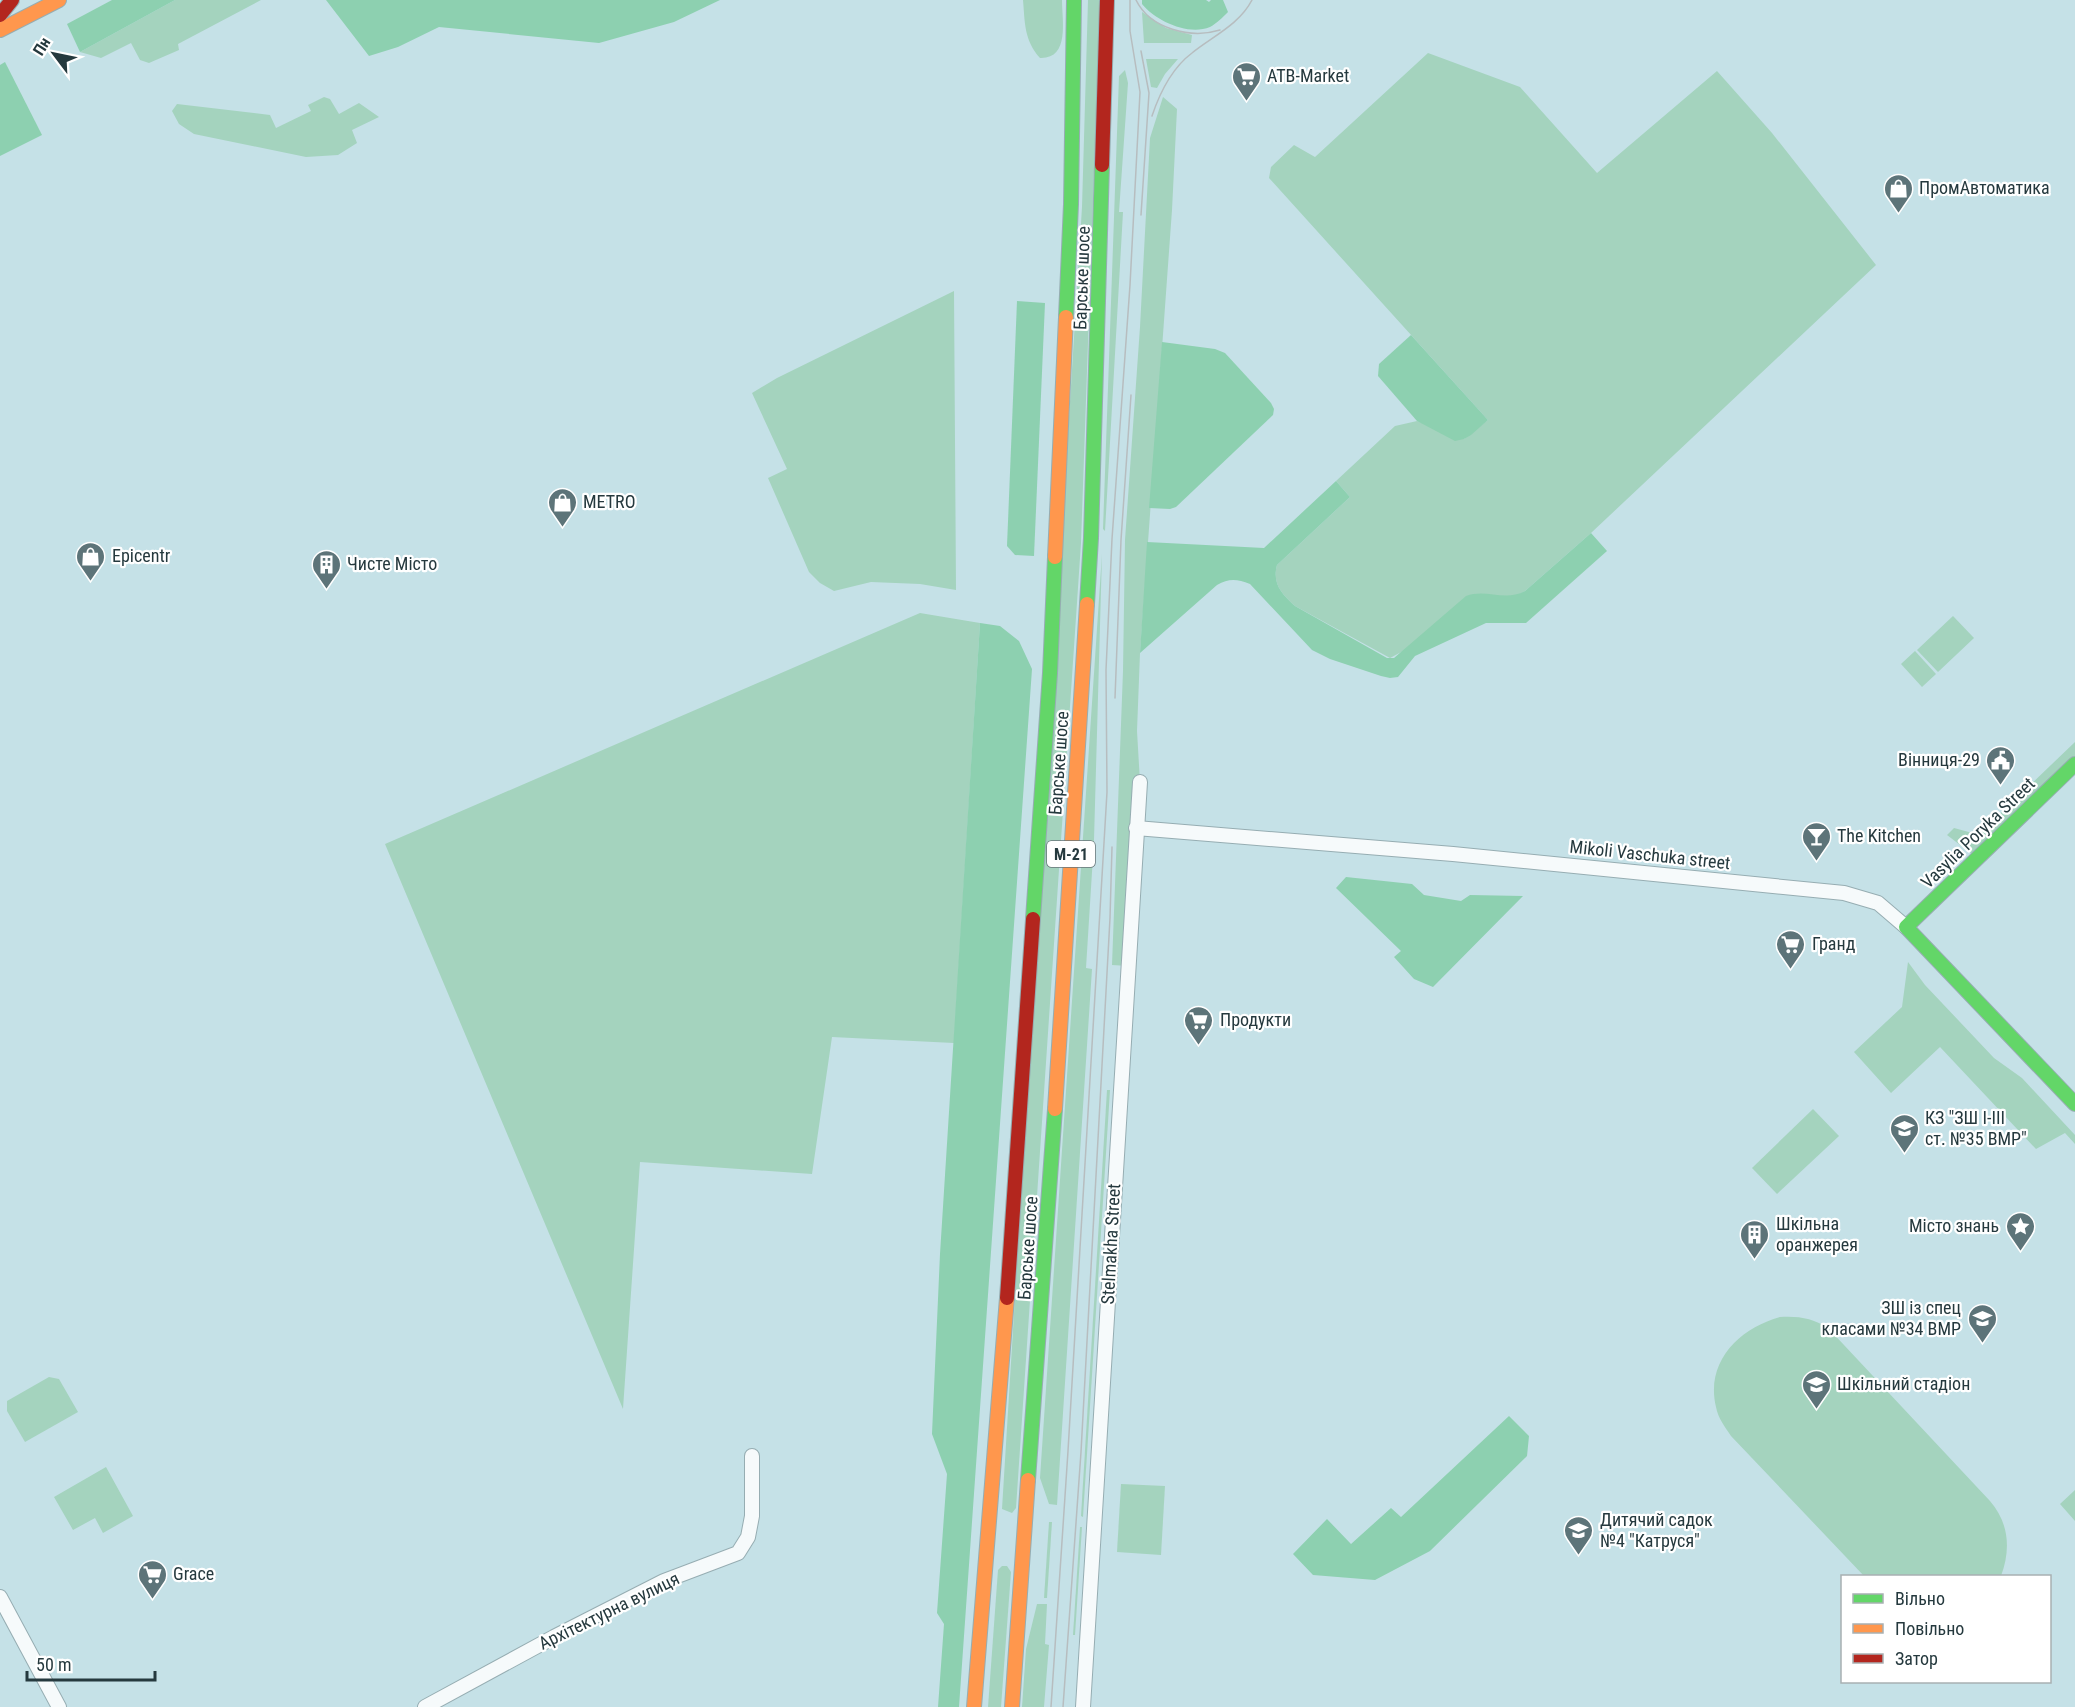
<svg xmlns="http://www.w3.org/2000/svg" width="2075" height="1707" viewBox="0 0 2075 1707" font-family="'Roboto Condensed',sans-serif">
<rect width="100%" height="100%" fill="#c5e1e7"/>
<g fill="#a4d3be">
<path d="M 175,0 L 261,0 L 178,44 L 179,50 L 149,63 L 140,60 L 131,43 L 101,58 L 80,52 Z"/>
<path d="M 1023,0 L 1062,0 C 1062,21 1070,59 1040,58 C 1024,40 1025,23 1023,0 Z"/>
<path d="M 1088,0 L 1100,0 L 1081,543 L 1016,1508 L 1012,1513 L 1002,1509 L 1082,207 Z"/>
<path d="M 1142,12 L 1166,28 L 1192,35 L 1191,43 L 1144,43 Z"/>
<path d="M 1428,53 L 1520,87 L 1597,173 L 1717,71 L 1772,133 L 1876,265 L 1591,533 L 1525,591 L 1516,596 L 1507,596 L 1390,658 L 1295,606 C 1282,594 1272,584 1277,565 L 1350,497 L 1336,481 L 1395,426 L 1417,421 L 1464,439 L 1488,420 L 1269,178 L 1271,167 L 1294,145 L 1315,157 Z"/>
<path d="M 1146,59 L 1178,59 L 1165,74 L 1157,88 L 1151,87 Z"/>
<path d="M 1125,70 L 1128,83 L 1119,212 L 1123,212 L 1105,531 L 1103,529 L 1119,76 Z"/>
<path d="M 324,97 L 330,99 L 339,114 L 359,103 L 379,117 L 352,130 L 357,143 L 338,155 L 306,157 L 194,134 L 179,124 L 172,111 L 177,104 L 270,115 L 276,128 L 311,111 L 308,105 Z"/>
<path d="M 1163,97 L 1177,109 L 1172,210 L 1140,653 L 1137,731 L 1140,782 L 1128,966 L 1112,965 L 1123,671 L 1125,540 L 1140,327 L 1150,138 Z"/>
<path d="M 954,291 L 956,590 L 920,584 L 871,582 L 834,591 L 820,583 L 809,572 L 768,478 L 787,469 L 752,393 L 777,378 Z"/>
<path d="M 1102,554 L 1094,840 L 1086,968 L 1092,969 L 1057,1505 L 1049,1504 L 1040,1478 Z"/>
<path d="M 920,613 L 980,623 L 954,1043 L 832,1037 L 812,1174 L 640,1162 L 623,1409 L 385,844 Z"/>
<path d="M 1953,616 L 1974,638 L 1938,672 L 1917,650 Z"/>
<path d="M 1915,651 L 1936,674 L 1922,687 L 1901,664 Z"/>
<path d="M 2075,742 L 2075,764 L 1972,854 L 1947,835 L 1954,828 L 1976,834 L 1980,833 Z"/>
<path d="M 1908,962 L 1925,985 L 1994,1058 L 2022,1078 L 2075,1135 L 2075,1144 L 2065,1133 L 2036,1149 L 1940,1047 L 1891,1093 L 1854,1052 L 1902,1007 Z"/>
<path d="M 1107,1090 L 1110,1090 L 1083,1517 L 1081,1516 Z"/>
<path d="M 1813,1109 L 1839,1136 L 1777,1194 L 1752,1168 Z"/>
<path d="M 1780,1317 C 1799,1316 1813,1318 1829,1329 L 1990,1501 C 2009,1523 2011,1549 2001,1576 L 1864,1576 L 1731,1436 C 1725,1427 1718,1418 1716,1407 C 1705,1361 1740,1328 1780,1317 Z"/>
<path d="M 49,1377 L 59,1379 L 78,1412 L 25,1442 L 7,1411 L 7,1401 Z"/>
<path d="M 106,1467 L 133,1516 L 103,1533 L 95,1518 L 73,1530 L 54,1497 Z"/>
<path d="M 1121,1484 L 1165,1486 L 1161,1555 L 1117,1552 Z"/>
<path d="M 2075,1490 L 2075,1521 L 2060,1504 Z"/>
<path d="M 1049,1522 L 1052,1522 L 1047,1598 L 1044,1598 Z"/>
<path d="M 1080,1527 L 1082,1527 L 1075,1635 L 1073,1635 Z"/>
<path d="M 1002,1566 L 1007,1566 L 1011,1572 L 1001,1707 L 988,1707 L 998,1570 Z"/>
<path d="M 1037,1604 L 1047,1604 L 1045,1644 L 1049,1645 L 1044,1707 L 1022,1707 L 1026,1649 Z"/>
</g>
<g fill="#8dd0b0">
<path d="M 112,0 L 175,0 L 80,52 L 67,24 Z"/>
<path d="M 326,0 L 720,0 L 674,22 L 599,43 L 439,27 L 398,47 L 369,56 Z"/>
<path d="M 1142,0 L 1206,0 L 1209,2 L 1211,0 L 1223,0 L 1228,12 C 1223,17 1216,24 1210,27 C 1188,36 1156,21 1142,4 Z"/>
<path d="M 5,62 L 42,135 L 0,156 L 0,65 Z"/>
<path d="M 1017,301 L 1045,303 L 1034,556 L 1015,555 L 1007,546 Z"/>
<path d="M 1411,335 L 1488,420 L 1471,435 L 1464,439 L 1455,441 L 1417,421 L 1378,376 L 1379,364 Z"/>
<path d="M 1162,342 L 1215,349 L 1225,353 L 1271,403 L 1274,409 L 1273,415 L 1176,507 L 1170,509 L 1149,508 Z"/>
<path d="M 1336,481 L 1350,497 L 1277,565 C 1272,584 1282,594 1295,606 L 1387,658 L 1394,658 L 1466,596 C 1486,588 1504,602 1525,591 L 1591,533 L 1607,551 L 1526,623 L 1486,623 L 1415,656 L 1398,677 L 1390,678 L 1381,676 L 1330,659 L 1312,650 L 1250,584 C 1237,579 1229,578 1217,585 L 1140,653 L 1147,542 L 1264,548 Z"/>
<path d="M 980,623 L 1000,626 L 1019,641 L 1032,669 L 959,1707 L 938,1707 L 944,1624 L 937,1613 L 947,1474 L 932,1434 L 940,1254 Z"/>
<path d="M 1346,877 L 1412,884 L 1424,895 L 1461,901 L 1470,895 L 1523,896 L 1433,987 L 1414,979 L 1394,957 L 1401,951 L 1336,888 Z"/>
<path d="M 1509,1416 L 1529,1436 L 1527,1456 L 1430,1551 L 1375,1580 L 1313,1575 L 1293,1554 L 1327,1519 L 1351,1544 L 1391,1508 L 1401,1517 Z"/>
</g>
<g fill="none" stroke-linecap="round" stroke-linejoin="round">
<defs>
<g id="street">
<path d="M 1136,828 L 1453,854 L 1844,893 L 1878,903 L 1906,927"/>
<path d="M 0,1597 L 59,1707"/>
<path d="M 425,1707 L 554,1637 L 664,1581 L 738,1553 L 748,1537 L 752,1516 L 752,1456"/>
<path d="M 1083,1707 L 1140,782"/>
</g>
<g id="fast">
<path d="M 1066,317 L 1071,204 L 1074,0"/>
<path d="M 1087,604 L 1091,538 L 1102,165"/>
<path d="M 2075,764 L 1906,927 L 2075,1104"/>
<path d="M 1033,919 L 1050,673 L 1055,557"/>
<path d="M 1028,1480 L 1055,1109"/>
</g>
<g id="slow">
<path d="M 0,30 L 59,0"/>
<path d="M 1055,557 L 1066,317"/>
<path d="M 1055,1109 L 1087,604"/>
<path d="M 974,1707 L 1007,1298"/>
<path d="M 1012,1707 L 1028,1480"/>
</g>
<g id="jam">
<path d="M 0,15 L 12,0"/>
<path d="M 1102,165 L 1107,0"/>
<path d="M 1007,1298 L 1033,919"/>
</g>
</defs>
<use href="#street" stroke="#96adb2" stroke-width="16"/>
<use href="#fast" stroke="#96adb2" stroke-width="16"/>
<use href="#slow" stroke="#96adb2" stroke-width="16"/>
<use href="#jam" stroke="#96adb2" stroke-width="16"/>
<use href="#street" stroke="#f6fafb" stroke-width="14"/>
<use href="#fast" stroke="#63d668" stroke-width="14"/>
<use href="#slow" stroke="#ff974d" stroke-width="14"/>
<use href="#jam" stroke="#b3261e" stroke-width="14"/>
<g stroke="#b7bdbf" stroke-width="1.5">
<path d="M 1136,0 C 1150,29 1191,39 1220,30"/>
<path d="M 1141,51 L 1149,93 L 1141,215"/>
<path d="M 1152,116 C 1160,92 1172,68 1192,53 C 1213,36 1239,25 1252,0"/>
<path d="M 1115,698 L 1121,540 L 1131,395"/>
<path d="M 1051,1707 L 1068,1451 L 1107,792 L 1106,670 L 1112,539 L 1130,285 L 1140,92 L 1130,31 L 1130,0"/>
<path d="M 1063,1707 L 1081,1452 L 1110,918 L 1112,847"/>
</g>
</g>
<defs>
<symbol id="supermarket-pin" viewBox="-11 -11 22 30"><path d="M0 17L-7.5 6A9.5 9.5 0 1 1 7.5 6Z" fill="#5d7479" stroke="#fff"/><path d="M-6-5.5h2.5l.6 2H6L4.5 2H-2.5L-4.4-4H-6ZM-1.5 3.2a1.3 1.3 0 1 0 .1 0ZM3 3.2a1.3 1.3 0 1 0 .1 0Z" fill="#fff"/></symbol>
<symbol id="shop-pin" viewBox="-11 -11 22 30"><path d="M0 17L-7.5 6A9.5 9.5 0 1 1 7.5 6Z" fill="#5d7479" stroke="#fff"/><path d="M-5-2.5h2.3a2.7 3.5 0 0 1 5.4 0H5L5.5 6h-11ZM-1.5-2.5h3a1.5 2.3 0 0 0-3 0Z" fill="#fff"/></symbol>
<symbol id="building-pin" viewBox="-11 -11 22 30"><path d="M0 17L-7.5 6A9.5 9.5 0 1 1 7.5 6Z" fill="#5d7479" stroke="#fff"/><path d="M-4-6H4V6H1V3H-1V6H-4ZM-2.5-4.3h1.7v1.8h-1.7ZM.8-4.3h1.7v1.8H.8ZM-2.5-1h1.7V.8h-1.7ZM.8-1h1.7V.8H.8Z" fill="#fff"/></symbol>
<symbol id="civic-pin" viewBox="-11 -11 22 30"><path d="M0 17L-7.5 6A9.5 9.5 0 1 1 7.5 6Z" fill="#5d7479" stroke="#fff"/><path d="M-.6-6.5H3V-4.5H.6V-3L4-1V1h2V6H-6V1h2V-1L-.6-3ZM-1.2 2.5V6h2.4V2.5Z" fill="#fff"/></symbol>
<symbol id="bar-pin" viewBox="-11 -11 22 30"><path d="M0 17L-7.5 6A9.5 9.5 0 1 1 7.5 6Z" fill="#5d7479" stroke="#fff"/><path d="M-6-5H6L.8 .8V4.5H3.5V6h-7V4.5H-.8V.8Z" fill="#fff"/></symbol>
<symbol id="school-pin" viewBox="-11 -11 22 30"><path d="M0 17L-7.5 6A9.5 9.5 0 1 1 7.5 6Z" fill="#5d7479" stroke="#fff"/><path d="M0-5L7-2L0 1L-7-2ZM-4 1L0 2.5L4 1V4Q0 6-4 4Z" fill="#fff"/></symbol>
<symbol id="sight-pin" viewBox="-11 -11 22 30"><path d="M0 17L-7.5 6A9.5 9.5 0 1 1 7.5 6Z" fill="#5d7479" stroke="#fff"/><path d="M0-6L1.8-2.2L6-1.7L2.9 1.2L3.7 5.4L0 3.3L-3.7 5.4L-2.9 1.2L-6-1.7L-1.8-2.2Z" fill="#fff"/></symbol>
</defs>
<g fill-rule="evenodd">
<use href="#supermarket-pin" x="1230" y="60" width="33" height="45"/>
<use href="#shop-pin" x="1882" y="172" width="33" height="45"/>
<use href="#shop-pin" x="546" y="486" width="33" height="45"/>
<use href="#shop-pin" x="74" y="540" width="33" height="45"/>
<use href="#building-pin" x="310" y="548" width="33" height="45"/>
<use href="#civic-pin" x="1984" y="744" width="33" height="45"/>
<use href="#bar-pin" x="1800" y="820" width="33" height="45"/>
<use href="#supermarket-pin" x="1774" y="928" width="33" height="45"/>
<use href="#supermarket-pin" x="1182" y="1004" width="33" height="45"/>
<use href="#school-pin" x="1888" y="1112" width="33" height="45"/>
<use href="#sight-pin" x="2004" y="1210" width="33" height="45"/>
<use href="#building-pin" x="1738" y="1218" width="33" height="45"/>
<use href="#school-pin" x="1966" y="1302" width="33" height="45"/>
<use href="#school-pin" x="1800" y="1368" width="33" height="45"/>
<use href="#school-pin" x="1562" y="1514" width="33" height="45"/>
<use href="#supermarket-pin" x="136" y="1558" width="33" height="45"/>
</g>
<g text-anchor="middle" stroke-width="4.5" stroke-linejoin="round" paint-order="stroke">
<rect fill="#fff" stroke="#667478" stroke-width="1.5" x="1047" y="841" width="48" height="26" rx="4.5"/>
<g font-size="16" font-weight="bold" fill="#25393e">
<text x="1071" y="860">М-21</text>
</g>
<g font-size="18" fill="#25393e" stroke="#fff" text-anchor="start">
<text x="1267" y="82">ATB-Market</text>
<text x="1919" y="194">ПромАвтоматика</text>
<text x="583" y="508">METRO</text>
<text x="112" y="562">Epicentr</text>
<text x="347" y="570">Чисте Місто</text>
<text x="1980" y="766" text-anchor="end">Вінниця-29</text>
<text x="1837" y="842">The Kitchen</text>
<text x="1812" y="950">Гранд</text>
<text x="1220" y="1026">Продукти</text>
<text x="1925" y="1124">КЗ "ЗШ І-ІІІ<tspan x="1925" dy="21">ст. №35 ВМР"</tspan></text>
<text x="1776" y="1230">Шкільна<tspan x="1776" dy="21">оранжерея</tspan></text>
<text x="1999" y="1232" text-anchor="end">Місто знань</text>
<text x="1961" y="1314" text-anchor="end">ЗШ із спец<tspan x="1961" dy="21">класами №34 ВМР</tspan></text>
<text x="1837" y="1390">Шкільний стадіон</text>
<text x="1600" y="1526">Дитячий садок<tspan x="1600" dy="21">№4 "Катруся"</tspan></text>
<text x="173" y="1580">Grace</text>
</g>
<g font-size="18" fill="#25393e" stroke="#fff">
<text transform="translate(1082 278) rotate(-88)" y="6">Барське шосе</text>
<text transform="translate(1059 763) rotate(-86)" y="6">Барське шосе</text>
<text transform="translate(1978 833) rotate(-44)" y="6">Vasylia Poryka Street</text>
<text transform="translate(1650 855) rotate(6)" y="6">Mikoli Vaschuka street</text>
<text transform="translate(1111 1244) rotate(-87)" y="6">Stelmakha Street</text>
<text transform="translate(1028 1248) rotate(-86)" y="6">Барське шосе</text>
<text transform="translate(609 1611) rotate(-26)" y="6">Архітектурна вулиця</text>
</g>
</g>
<rect x="1841" y="1575" width="210" height="108" fill="#ffffff" stroke="#a8b0b2" stroke-width="1.5"/>
<rect x="1853" y="1594" width="30" height="9" fill="#63d668" stroke="#a8b0b2" stroke-width="1.5"/>
<text x="1895" y="1605" font-size="18" fill="#25393e">Вільно</text>
<rect x="1853" y="1624" width="30" height="9" fill="#ff974d" stroke="#a8b0b2" stroke-width="1.5"/>
<text x="1895" y="1635" font-size="18" fill="#25393e">Повільно</text>
<rect x="1853" y="1654" width="30" height="9" fill="#b3261e" stroke="#a8b0b2" stroke-width="1.5"/>
<text x="1895" y="1665" font-size="18" fill="#25393e">Затор</text>
<g transform="translate(54 54) rotate(302)" stroke="#ffffff" stroke-width="4.5" paint-order="stroke">
<path d="M0-4.5L10 22L0 15L-10 22Z" fill="#25393e"/>
<text y="-9" font-size="16" font-weight="bold" text-anchor="middle" fill="#25393e">Пн</text>
</g>
<path d="M27 1671v9h128v-9" fill="none" stroke="#25393e" stroke-width="3"/>
<text x="36" y="1671" font-size="18" fill="#25393e" stroke="#ffffff" stroke-width="4.5" paint-order="stroke">50 m</text>
</svg>
